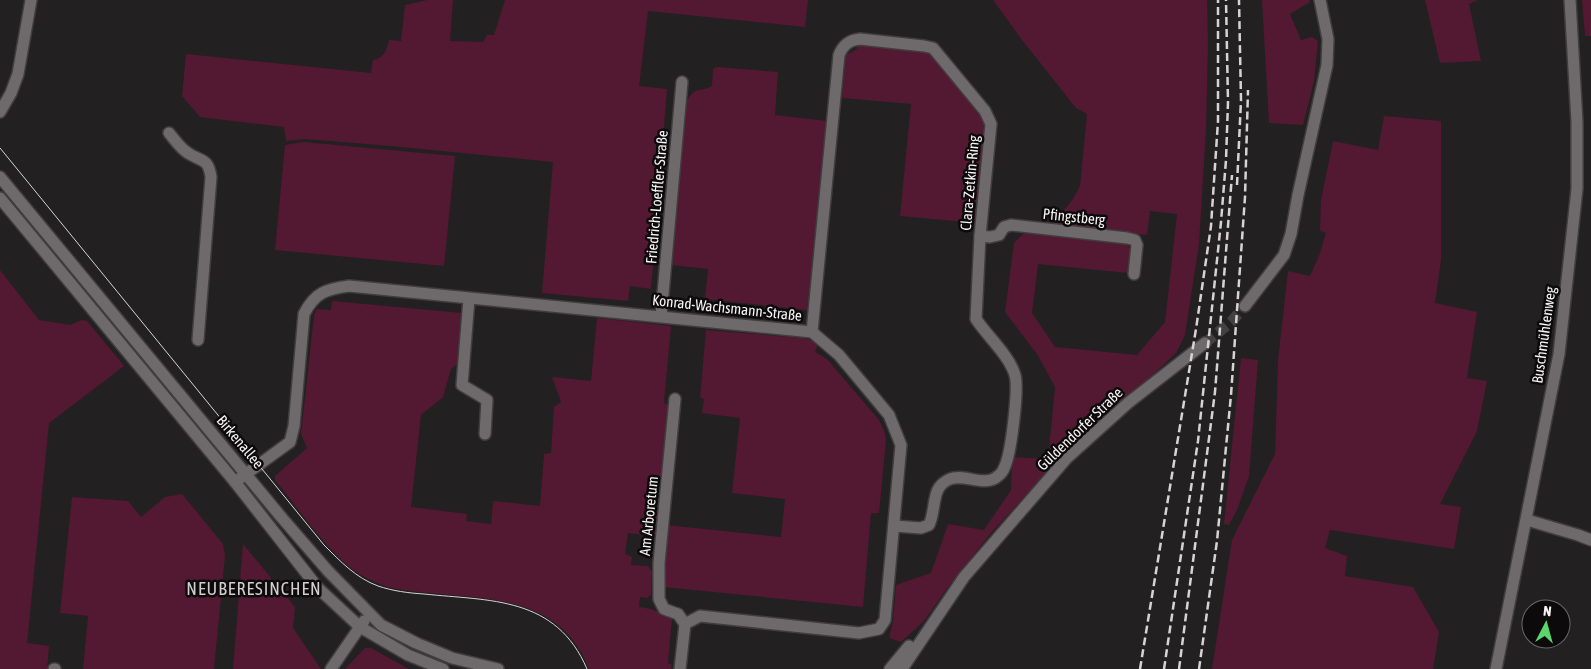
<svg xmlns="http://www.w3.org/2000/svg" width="1591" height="669" viewBox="0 0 1591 669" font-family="'Asap Condensed',sans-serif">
<rect width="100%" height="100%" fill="#232021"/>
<g fill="#531832">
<path d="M 427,0 L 453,0 L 450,41 L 483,42 L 487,35 L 494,35 L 505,0 L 808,0 L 805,27 L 648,11 L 639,86 L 667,89 L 651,289 L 630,286 L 628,301 L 542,293 L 553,162 L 391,146 L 305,139 L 286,141 L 284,127 L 200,117 L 182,96 L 186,54 L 371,73 L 373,60 C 384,58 387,50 389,40 L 401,41 L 405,5 Z"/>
<path d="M 993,0 L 1207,0 L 1208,43 L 1206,129 L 1199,244 L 1185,335 L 1176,353 L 1126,400 L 1070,447 L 991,533 L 948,587 L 924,621 L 901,642 L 889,638 L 893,621 L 896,585 L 931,573 L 948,524 L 984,530 L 1011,490 L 1012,457 L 1048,459 L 1055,387 L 1037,354 L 1005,312 L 1014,243 L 1026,231 L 1126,242 L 1131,250 L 1128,273 L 1038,264 L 1032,313 L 1055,347 L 1137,355 L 1165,322 L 1177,214 L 1150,211 L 1147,235 L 1052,225 L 1073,199 L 1080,186 L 1087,114 L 1076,108 L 1022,40 Z"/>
<path d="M 1262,0 L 1309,0 L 1310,2 L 1290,14 L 1301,40 L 1312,37 L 1318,41 L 1314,81 L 1303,125 L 1269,123 Z"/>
<path d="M 1425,0 L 1478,0 L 1469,4 L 1481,61 L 1440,63 Z"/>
<path d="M 1582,0 L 1591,0 L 1591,36 L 1585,36 Z"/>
<path d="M 861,43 L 924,50 L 931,55 L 982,117 L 985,123 L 977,223 L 900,216 L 911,104 L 842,98 L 846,55 L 857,49 L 857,45 Z"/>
<path d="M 717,67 L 778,72 L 775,115 L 827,121 L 807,310 L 705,299 L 708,269 L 672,265 L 687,100 C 697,85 700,93 712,86 L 713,69 Z"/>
<path d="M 1384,116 L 1441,121 L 1441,260 L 1435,303 L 1477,312 L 1467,378 L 1487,381 L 1477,431 L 1440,504 L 1461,507 L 1454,549 L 1330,530 L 1325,548 L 1347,556 L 1345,576 L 1413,587 L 1439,632 L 1433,669 L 1212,669 L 1232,540 L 1275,454 L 1278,360 L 1288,271 L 1310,276 L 1319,256 L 1326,233 L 1320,230 L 1321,200 L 1333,141 L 1378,150 Z"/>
<path d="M 303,142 L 455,156 L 444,266 L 275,250 L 285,145 Z"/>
<path d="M 0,270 L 39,320 L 70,325 L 82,320 L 87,321 L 124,366 L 49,423 L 27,643 L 49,646 L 47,669 L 0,669 Z"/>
<path d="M 332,301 L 462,313 L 457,364 L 451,369 L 443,397 L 421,415 L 411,507 L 467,514 L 466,521 L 491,524 L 493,501 L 540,506 L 544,454 L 551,453 L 554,407 L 561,402 L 552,377 L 591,381 L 597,318 L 671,326 L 664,403 L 669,405 L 655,536 L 628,533 L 625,554 L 632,557 L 631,565 L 648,566 L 652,571 L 651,595 L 647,598 L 640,597 L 639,607 C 651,608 662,613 672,618 L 668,663 L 672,665 L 671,669 L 589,669 C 556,582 460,603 387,587 C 375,582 363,577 352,569 C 324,547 298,508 275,480 L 275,476 L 307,448 L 301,434 L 314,315 L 317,309 L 331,310 Z"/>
<path d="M 706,330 L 802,338 L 819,342 L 815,352 L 827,359 L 879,420 L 884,430 L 886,440 L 879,513 L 871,513 L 863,607 L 663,587 L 666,525 L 781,537 L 785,499 L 732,493 L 740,418 L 702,413 L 704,399 L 700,398 Z"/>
<path d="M 1241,358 L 1258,360 L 1249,476 L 1237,510 L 1229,525 L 1224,524 Z"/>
<path d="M 182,494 L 223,544 L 225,556 L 214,669 L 83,669 L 88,616 L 60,613 L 72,497 L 128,501 L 141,517 L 165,497 Z"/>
<path d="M 243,544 L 295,607 L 293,628 L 321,669 L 233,669 Z"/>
<path d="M 365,648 L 371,648 L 409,669 L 345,669 Z"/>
</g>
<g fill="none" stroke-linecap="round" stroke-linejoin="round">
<path stroke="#434041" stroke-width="11" stroke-dasharray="11 5.5" stroke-linecap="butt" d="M 1205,343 L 1231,322 L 1245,306"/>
<defs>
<g id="minor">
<path d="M 0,112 L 11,93 L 18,74 L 31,0"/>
<path d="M 169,133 C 175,140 180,148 188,153 C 201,162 208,157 211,177 L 198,340"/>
<path d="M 0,177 L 282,518 L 328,571 L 381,625 L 416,643 L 452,658 L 498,669"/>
<path d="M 0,198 L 235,482 L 318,588 L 360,627 L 408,655 L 443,669"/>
<path d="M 980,236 L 990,237 L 999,235 L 1004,227 L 1011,225 L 1127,238 L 1135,240 L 1137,245 L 1134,274"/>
<path d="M 469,299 L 462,385 L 487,400 L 485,434"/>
<path d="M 1245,306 L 1284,255 L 1291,234 L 1298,195 L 1327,65 L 1328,39 L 1320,0"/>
<path d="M 661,316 L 682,82"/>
<path d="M 812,332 L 839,55 C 843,45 849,40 860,39 L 924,46 L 933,48 L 985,111 L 991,124 L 980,236 L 976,319 C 987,336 1009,355 1015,375 C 1019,389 1011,453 1005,466 C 1004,469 1001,474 998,476 C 985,488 964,473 950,479 C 930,487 937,508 929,525 L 921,528 L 894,526"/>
<path d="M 675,399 L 659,563 L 659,599 L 664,609 L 678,614 L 685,624"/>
<path d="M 235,482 L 290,442 L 294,426 L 304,314 C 315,292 327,289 349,286 L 812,332 L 839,355 L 889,415 L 901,445 L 885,620 L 879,629 L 859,633 L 700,616 L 685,624 L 680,669"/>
<path d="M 1527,520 L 1578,535 L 1591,540"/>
<path d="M 54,669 L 55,669"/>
<path d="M 331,669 L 364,621"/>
<path d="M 890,669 L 909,646"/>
<path d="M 902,669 L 964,577 L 1067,458 L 1128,403 L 1205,343"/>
<path d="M 1496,669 L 1559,354 L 1577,189 L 1577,122 L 1570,0"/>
</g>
</defs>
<use href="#minor" stroke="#403d3e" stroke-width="14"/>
<use href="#minor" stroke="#6e696b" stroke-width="11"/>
<path stroke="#d6d3d4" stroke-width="1" d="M 0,148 L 324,545 C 340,561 356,578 378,586 C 393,591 408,593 424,594 C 490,601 556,596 587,669"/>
<g stroke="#d6d3d4" stroke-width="2.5" stroke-dasharray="8 4" stroke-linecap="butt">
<path d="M 1237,185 L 1241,100 L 1239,0"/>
<path d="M 1140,669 L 1196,329 L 1211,226 L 1218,121 L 1218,0"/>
<path d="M 1164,669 L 1198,441 L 1221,222 L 1226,160 L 1228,102 L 1226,0"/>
<path d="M 1179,669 L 1215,392 L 1232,175"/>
<path d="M 1199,669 L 1217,541 L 1231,395 L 1245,197 L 1248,90"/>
</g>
</g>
<g text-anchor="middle" stroke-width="5" stroke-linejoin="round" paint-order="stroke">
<g font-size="15" fill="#f7f4f5" stroke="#0c0a0a">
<text transform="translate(970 183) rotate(-85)" y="5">Clara-Zetkin-Ring</text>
<text transform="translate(657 197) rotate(-85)" y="5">Friedrich-Loeffler-Straße</text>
<text transform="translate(1074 217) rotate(6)" y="5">Pfingstberg</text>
<text transform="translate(727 308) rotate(6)" y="5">Konrad-Wachsmann-Straße</text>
<text transform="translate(1544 335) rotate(-82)" y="5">Buschmühlenweg</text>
<text transform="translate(1080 429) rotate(-44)" y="5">Güldendorfer Straße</text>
<text transform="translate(240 442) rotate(50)" y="5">Birkenallee</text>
<text transform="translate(649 516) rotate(-84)" y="5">Am Arboretum</text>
</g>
<g font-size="18" letter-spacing="1" fill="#d2cdce" stroke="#0c0a0a">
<text x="254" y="595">NEUBERESINCHEN</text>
</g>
</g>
<g transform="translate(1546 624) rotate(6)"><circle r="24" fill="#0c0a0a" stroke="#6a6868"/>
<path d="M0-4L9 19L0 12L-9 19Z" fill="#5cd56d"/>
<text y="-8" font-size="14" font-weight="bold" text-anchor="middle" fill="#f7f4f5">N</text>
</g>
</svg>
